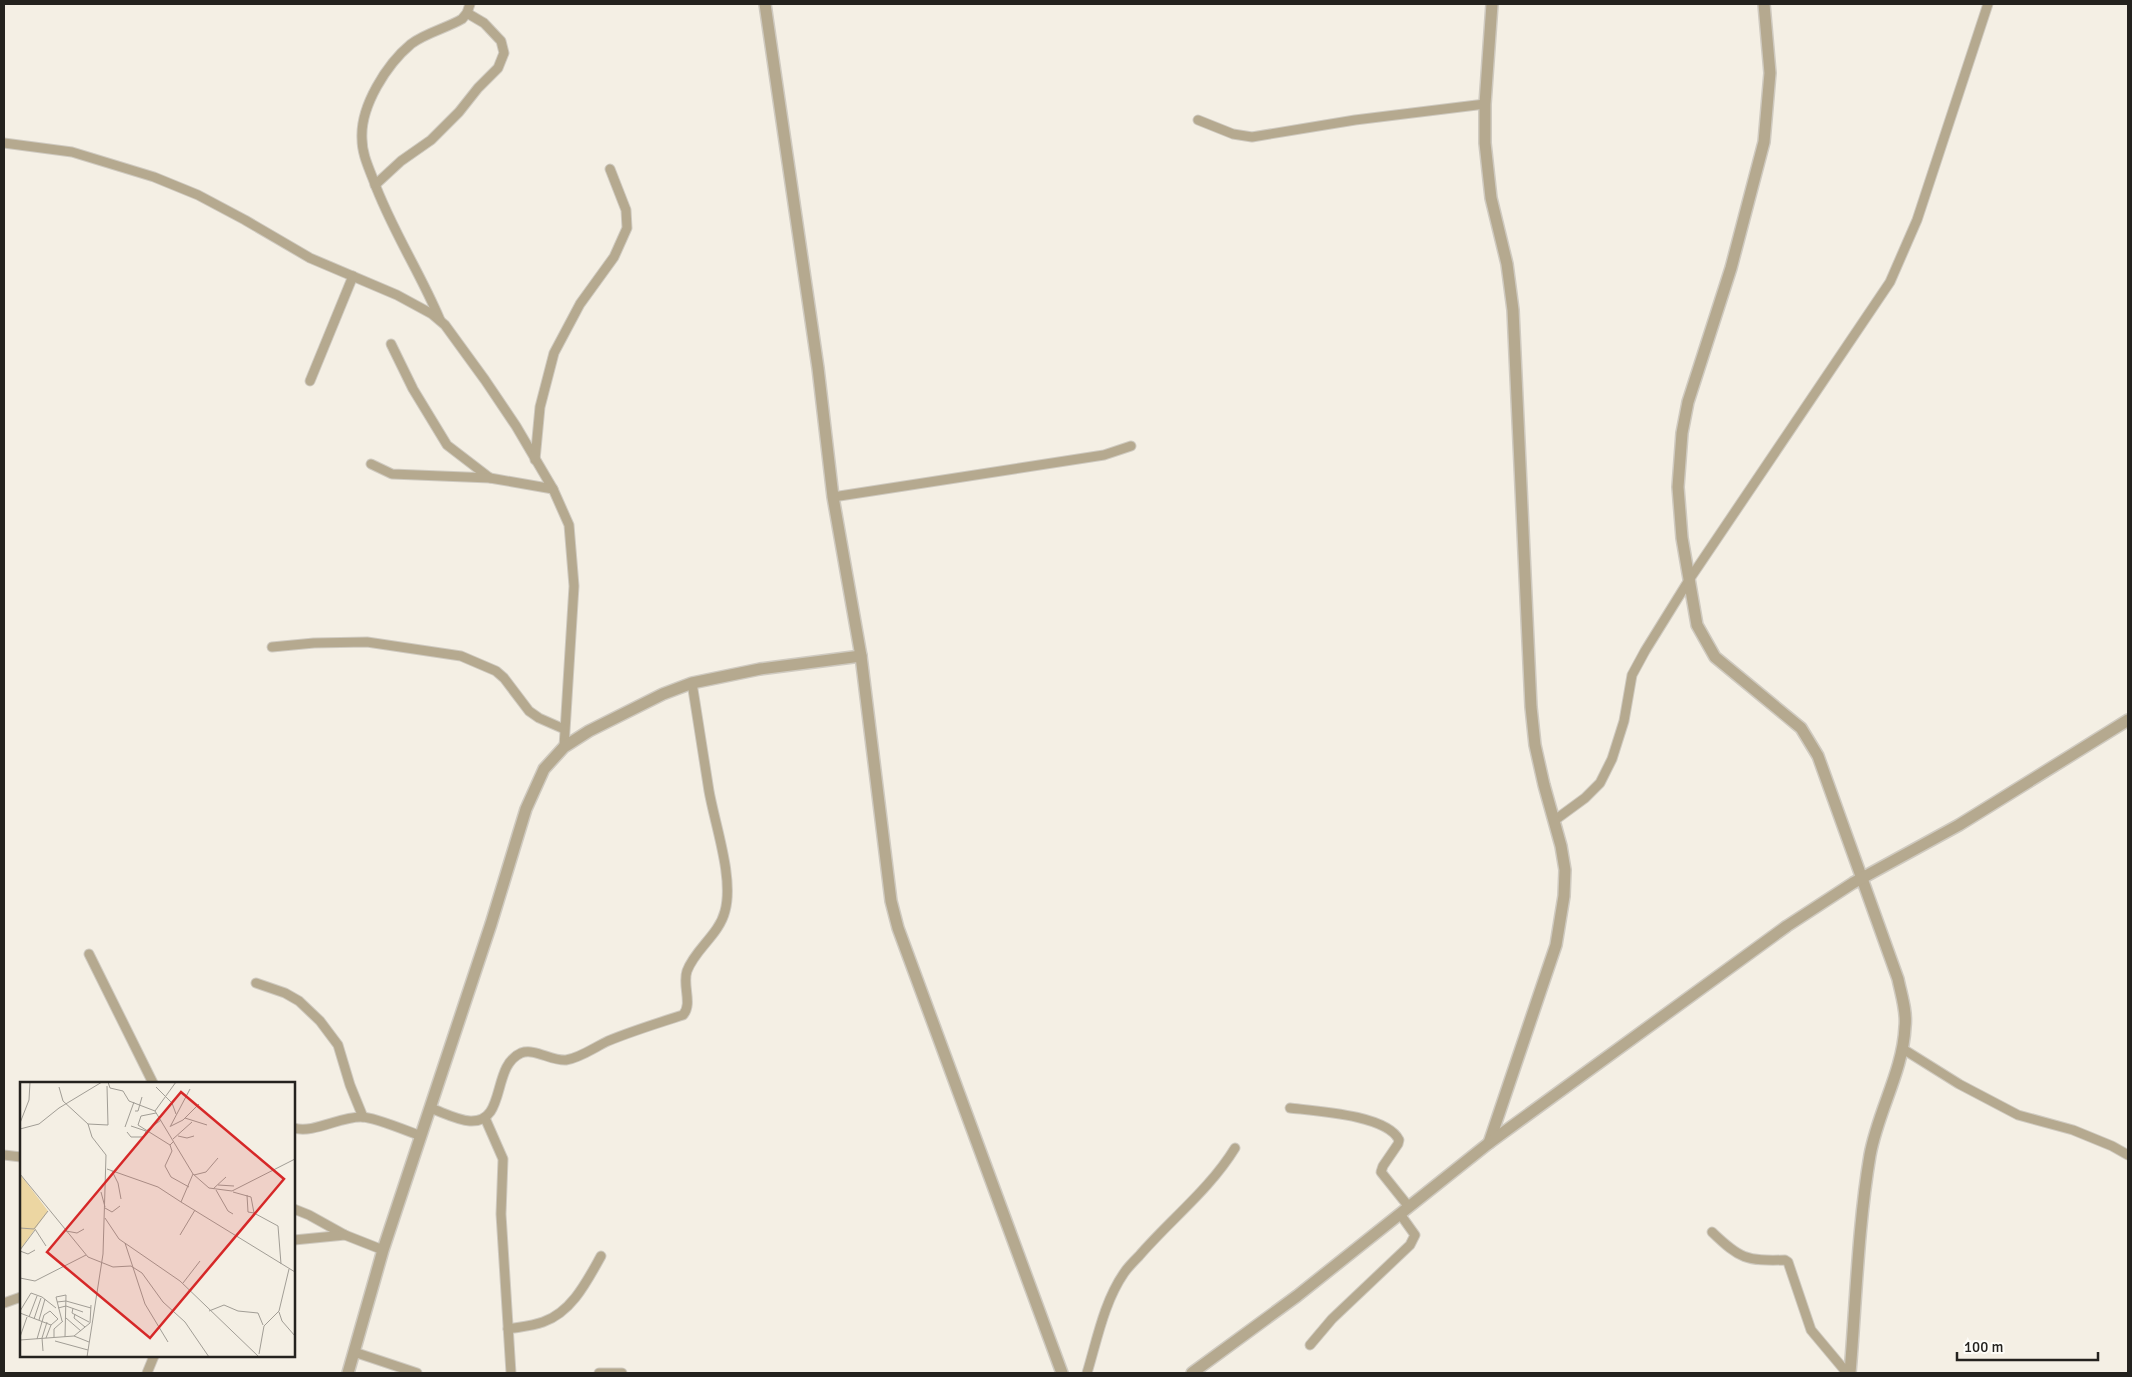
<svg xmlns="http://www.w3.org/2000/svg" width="2132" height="1377" viewBox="0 0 2132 1377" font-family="Signika,sans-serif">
<rect width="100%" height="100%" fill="#f4efe4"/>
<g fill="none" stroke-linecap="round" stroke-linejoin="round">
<defs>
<g id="minor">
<path d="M 1198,120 L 1233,134 L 1252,137 L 1355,120 L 1485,104"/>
<path d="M 4,143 L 72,152 L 154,177 L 198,195 L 245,220 L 310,258 L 397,295 L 432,314 L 445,325 L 485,380 L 516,426 L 553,489 L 569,525 L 574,586 L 564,747"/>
<path d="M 375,185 L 401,161 L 431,140 L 459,112 L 478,88 L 498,68 L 504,53 L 501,41 L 484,23 L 467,13"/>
<path d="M 440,320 C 420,272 391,229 373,179 C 368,166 362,153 362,139 C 360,106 387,64 411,44 C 425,33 447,28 462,19 L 467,13 L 470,4"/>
<path d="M 391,344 L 413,389 L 447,445 L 490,478"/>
<path d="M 310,381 L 353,276"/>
<path d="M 535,460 L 540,407 L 554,353 L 580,304 L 614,257 L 627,228 L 626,210 L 610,169"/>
<path d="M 371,464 L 392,474 L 490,478 L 553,489"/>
<path d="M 833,497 L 1104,455 L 1131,446"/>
<path d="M 272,647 L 314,643 L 367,642 L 461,656 L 496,671 L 504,678 L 529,711 L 539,718 L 564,729"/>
<path d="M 1555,820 L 1585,798 L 1600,783 L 1612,759 L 1624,721 L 1632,675 L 1645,651 L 1689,580 L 1890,282 L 1917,220 L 1988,4"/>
<path d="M 89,954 L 153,1083"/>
<path d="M 256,983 L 285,993 L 299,1001 L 320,1021 L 338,1045 L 350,1085 L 363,1117"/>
<path d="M 1903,1049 L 1959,1084 L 2018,1115 L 2073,1130 L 2112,1146 L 2128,1155"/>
<path d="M 430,1108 C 442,1112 457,1120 470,1121 C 507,1123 491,1066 521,1053 C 535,1048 551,1061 566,1060 C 580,1058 595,1047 608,1041 C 632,1031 658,1023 683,1015 C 693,1004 682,985 687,971 C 695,949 719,935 725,911 C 734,878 715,825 709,791 C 703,755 698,719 692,683"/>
<path d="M 1290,1108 C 1316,1111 1387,1115 1399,1140 L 1398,1144 L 1383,1166 L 1381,1172 L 1409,1207"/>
<path d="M 485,1118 L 503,1159 L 501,1214 L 511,1373"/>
<path d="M 294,1128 C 313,1134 341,1116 362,1117 C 374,1117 407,1131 421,1136"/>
<path d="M 4,1155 L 21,1157"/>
<path d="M 294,1209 L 309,1215 L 345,1235 L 383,1250"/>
<path d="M 1712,1232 C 1740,1259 1746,1261 1785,1260 L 1788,1262 L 1811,1330 L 1847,1373"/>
<path d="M 294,1240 L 345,1235"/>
<path d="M 4,1303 L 21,1297"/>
<path d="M 508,1329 C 519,1327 532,1326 543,1322 C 572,1312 587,1281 601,1256"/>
<path d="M 1310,1345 L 1332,1319 L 1410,1245 L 1415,1235 L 1400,1214"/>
<path d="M 354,1352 L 417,1373"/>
<path d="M 147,1373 L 154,1356"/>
<path d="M 599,1373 L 622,1373"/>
<path d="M 1087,1373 C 1097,1340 1104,1302 1124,1273 C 1128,1267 1134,1261 1139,1256 C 1170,1220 1210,1189 1235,1148"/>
</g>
<g id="tertiary">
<path d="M 765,4 L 818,368 L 833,497 L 861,656"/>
<path d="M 1764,4 L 1770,73 L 1764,142 L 1731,268 L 1688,402 L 1682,433 L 1678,487 L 1682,538 L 1697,625 L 1715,657 L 1801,728 L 1818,756 L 1898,979 C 1901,994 1907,1011 1905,1027 C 1903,1071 1878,1111 1870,1155 C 1858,1226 1856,1301 1850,1373"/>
<path d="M 1489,1143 L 1556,945 L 1564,896 L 1565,870 L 1561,846 L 1544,785 L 1535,745 L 1531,707 L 1513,310 L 1507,264 L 1491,198 L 1485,143 L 1485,104 L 1492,4"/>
<path d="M 348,1373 L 383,1250 L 491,924 L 526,809 L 544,769 L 564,747 L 589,731 L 663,694 L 692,683 L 760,669 L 861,656 L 891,901 L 898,928 L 1062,1373"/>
<path d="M 1192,1373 L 1297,1296 L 1489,1143 L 1787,926 L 1853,883 L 1959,825 L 2128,720"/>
</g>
</defs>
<use href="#minor" stroke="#cfcac0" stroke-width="11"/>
<use href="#tertiary" stroke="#cfcac0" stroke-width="14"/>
<use href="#minor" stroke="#b5a98f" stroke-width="9"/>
<use href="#tertiary" stroke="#b5a98f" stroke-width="11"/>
</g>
<g transform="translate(20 1082)">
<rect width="275" height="275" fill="#f4efe4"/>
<path d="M 0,92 L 28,129 L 0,168 Z" fill="#ecd6a2"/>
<path fill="none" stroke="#a19d95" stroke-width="1" d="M 39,5 L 43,19 L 68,42 L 72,55 L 86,73 L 83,172 L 67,275M 136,5 L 152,21 L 156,32M 115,29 L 118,29 L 122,15M 135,29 L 156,0M 136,31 L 121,34 L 118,43 L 150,63M 165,36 L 187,43M 0,41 L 9,18 L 10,0M 68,42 L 88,43 L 87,4M 111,44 L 126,49M 151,44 L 163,38 L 179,22M 105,45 L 114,20M 150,45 L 170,7M 0,47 L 19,42 L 39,26 L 82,0M 107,50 L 111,55 L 124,55 L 126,49 L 141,38M 158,54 L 167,56 L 174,54M 153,57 L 172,40M 154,59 L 150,63 L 152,69 L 145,84 L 151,95 L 169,105M 87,87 L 138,105 L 161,120 L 173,92 L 135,29 L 109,19 L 103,9 L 90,6 L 88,0M 92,89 L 98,101 L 101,117M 0,92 L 68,175 L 93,185 L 111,184 L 122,191 L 143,220 L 165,240 L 189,275M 173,92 L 189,106 L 212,109 L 275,77M 174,93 L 186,90 L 198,76M 198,103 L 214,104M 193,107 L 206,95M 196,108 L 208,129 L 213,132M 81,110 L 85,125M 213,110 L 231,115 L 234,131 L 258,144 L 261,182M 227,113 L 228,130 L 234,131M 161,120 L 275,190M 85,126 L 92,130 L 100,124M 85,136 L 99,157 L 160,199 L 239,275M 0,146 L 14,147 L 28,129M 15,147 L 26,164M 46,149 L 57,151 L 64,147M 160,153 L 175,128M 105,161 L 125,222 L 148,260M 0,168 L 15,148M 0,169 L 8,172 L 15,168M 0,196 L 15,199 L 66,173M 163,201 L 180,179M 37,220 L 46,219 L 71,226M 38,226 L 46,224 L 63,230M 53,226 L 52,231 L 69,240M 0,229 L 11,211 L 22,215 L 36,226M 189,229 L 204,223 L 218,229 L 238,231 L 243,243M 259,230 L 262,239 L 275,254M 0,231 L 31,243 L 26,256M 55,232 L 54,236 L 65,245M 9,235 L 17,214M 46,236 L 61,249M 14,237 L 21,216M 19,238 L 25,217M 42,239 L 36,215 L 46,213 L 45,255M 54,254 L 69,260M 0,255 L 7,235M 34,255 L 34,247 L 43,239M 17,257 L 24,233 L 30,229 L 38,237 L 31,243M 0,258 L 54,254 L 70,241 L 71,223M 35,259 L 68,268M 23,269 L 22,256 L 27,240M 239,272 L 244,244 L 259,229 L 269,187"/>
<path fill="#d62828" fill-opacity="0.15" stroke="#d62828" stroke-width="2.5" d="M 161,10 L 264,97 L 130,256 L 27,170 Z"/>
<rect width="275" height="275" fill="none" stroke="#24221e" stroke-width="2.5"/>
</g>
<rect width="2132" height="1377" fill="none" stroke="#24221e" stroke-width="10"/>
<path d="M1957 1352v8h141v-8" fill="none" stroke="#24221e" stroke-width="2.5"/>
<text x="1964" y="1352" font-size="15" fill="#24221e" stroke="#fefdf8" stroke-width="4" paint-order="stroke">100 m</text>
</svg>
